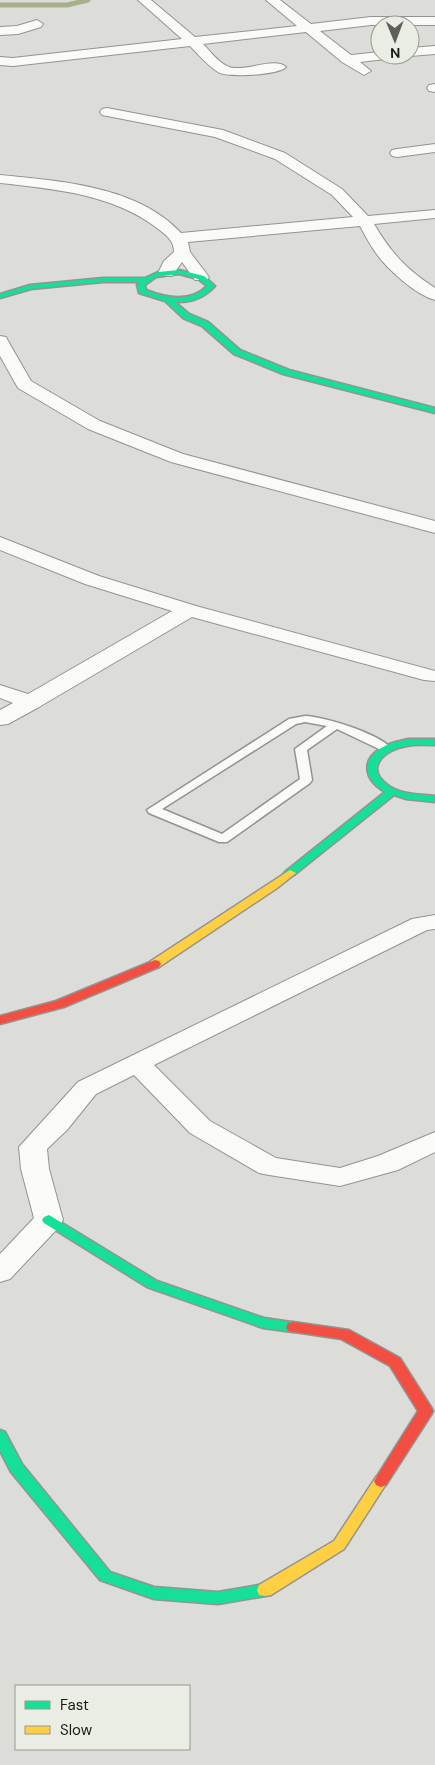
<svg xmlns="http://www.w3.org/2000/svg" width="435" height="1765" viewBox="0 0 435 1765" font-family="'DM Sans',sans-serif">
<rect width="100%" height="100%" fill="#dcddd9"/>
<g fill="none" stroke-linecap="round" stroke-linejoin="round">
<path stroke="#a6b08b" stroke-width="5" d="M 0,5 L 67,5 L 88,0"/>
<defs>
<path id="lane" d="M 305,716 C 325,717 377,733 391,748 L 385,751 L 381,750 L 337,729 L 307,750 L 312,780 L 310,783 L 227,842 L 219,842 L 149,813 L 147,810 L 289,719 ZM 305,722 L 327,726 L 295,749 L 300,779 L 222,834 L 162,809 L 296,724 Z"/>
<g id="street">
<path d="M 138,0 L 151,0 L 195,37 L 297,26 L 266,0 L 280,0 L 311,24 L 371,17 L 435,17 L 435,25 L 371,25 L 320,31 L 351,55 L 380,52 L 380,55 L 391,55 L 385,59 L 360,62 L 371,71 L 364,75 L 342,62 L 306,32 L 203,44 C 210,51 218,62 227,66 C 241,74 275,56 286,67 C 279,75 227,78 218,72 C 208,66 198,54 190,46 L 13,66 L 0,65 L 0,57 L 13,58 L 182,39 Z"/>
<path d="M 37,20 L 43,24 L 41,27 L 18,34 L 0,35 L 0,27 L 17,26 Z"/>
<path d="M 435,46 L 435,54 L 410,56 L 407,55 L 410,55 L 410,48 Z"/>
<path d="M 435,84 L 435,92 L 429,91 L 427,88 L 429,85 Z"/>
<path d="M 107,108 L 223,130 L 285,153 L 342,189 L 368,216 L 435,210 L 435,218 L 374,224 C 392,254 406,269 435,288 L 435,300 C 416,295 387,269 376,253 C 370,245 365,235 360,226 L 188,242 L 190,252 L 209,277 L 207,280 L 195,280 L 182,262 L 172,276 L 160,276 L 158,273 L 164,261 L 174,252 C 174,240 166,235 157,228 C 113,194 54,189 0,183 L 0,175 C 60,181 138,186 181,233 L 353,217 L 332,195 L 275,159 L 215,137 L 102,115 L 100,112 L 102,109 Z"/>
<path d="M 435,144 L 435,152 L 397,157 L 392,156 L 390,153 L 392,150 L 397,149 Z"/>
<path d="M 0,336 L 6,337 L 8,341 L 31,381 L 100,421 L 183,454 L 435,521 L 435,533 L 171,462 L 88,429 L 18,388 L 0,356 Z"/>
<path d="M 0,537 L 99,576 L 196,606 L 435,671 L 435,681 L 424,680 L 192,617 L 39,707 L 8,724 L 0,725 L 0,710 L 13,703 L 0,698 L 0,685 L 28,694 L 172,611 L 85,584 L 0,550 Z"/>
<path d="M 435,915 L 435,929 L 427,930 L 154,1065 L 210,1121 L 276,1158 L 340,1168 L 378,1156 L 435,1132 L 435,1152 L 398,1170 L 340,1186 L 269,1175 L 259,1173 L 190,1133 L 134,1075 L 96,1094 L 67,1130 L 47,1149 L 49,1169 L 63,1220 L 59,1227 L 10,1279 L 0,1282 L 0,1254 L 34,1218 L 21,1169 L 19,1147 L 78,1082 L 412,919 Z"/>
</g>
<g id="fast">
<path d="M 179,270 L 204,276 L 215,286 C 204,298 191,303 175,302 L 189,314 L 208,322 L 240,350 L 289,370 L 435,408 L 435,413 L 283,374 L 234,354 L 202,326 L 183,318 L 165,301 L 139,293 L 137,285 L 139,282 L 103,282 L 31,289 L 0,298 L 0,294 L 30,285 L 103,278 L 145,278 L 158,272 ZM 179,274 L 198,279 L 207,286 C 190,303 166,298 146,290 L 145,285 L 156,277 Z"/>
<path d="M 408,739 L 435,739 L 435,745 C 426,745 416,744 407,746 C 385,749 363,768 389,786 C 402,795 420,794 435,796 L 435,802 L 406,799 L 394,795 L 294,875 L 286,875 L 284,873 L 286,871 L 385,792 C 363,779 360,758 385,746 C 391,742 401,741 408,739 Z"/>
<path d="M 49,1215 L 157,1281 L 264,1318 L 298,1323 L 300,1327 L 298,1331 L 293,1332 L 263,1328 L 147,1287 L 44,1223 L 42,1220 L 44,1217 Z"/>
<path d="M 0,1430 L 5,1432 L 22,1464 L 110,1572 L 154,1587 L 218,1592 L 265,1584 L 271,1585 L 273,1590 L 271,1595 L 218,1604 L 154,1599 L 100,1580 L 11,1472 L 0,1451 Z"/>
</g>
<g id="slow">
<path d="M 290,870 L 296,873 L 277,888 L 159,967 L 151,967 L 149,964 L 151,961 Z"/>
<path d="M 381,1475 L 386,1477 L 388,1481 L 344,1549 L 271,1595 L 265,1596 L 259,1595 L 257,1590 L 259,1585 L 334,1541 L 376,1477 Z"/>
</g>
<g id="jam">
<path d="M 155,960 L 159,961 L 161,964 L 159,967 L 64,1007 L 0,1024 L 0,1016 L 56,1001 Z"/>
<path d="M 293,1322 L 349,1330 L 400,1358 L 431,1407 L 433,1411 L 431,1415 L 386,1485 L 381,1487 L 376,1485 L 374,1481 L 418,1411 L 390,1366 L 341,1339 L 288,1331 L 286,1327 L 288,1323 Z"/>
</g>
</defs>
<use href="#lane" stroke="#939491" stroke-width="3"/>
<use href="#street" stroke="#939491" stroke-width="2"/>
<use href="#fast" stroke="#939491" stroke-width="3"/>
<use href="#slow" stroke="#939491" stroke-width="3"/>
<use href="#jam" stroke="#939491" stroke-width="3"/>
<use href="#lane" fill="#fafaf9" fill-rule="evenodd"/>
<use href="#street" fill="#fafaf9" fill-rule="evenodd"/>
<use href="#fast" fill="#16e098" fill-rule="evenodd"/>
<use href="#slow" fill="#ffcf43" fill-rule="evenodd"/>
<use href="#jam" fill="#f24e42" fill-rule="evenodd"/>
</g>
<rect x="15" y="1685" width="175" height="65" fill="#eaede4" stroke="#979992"/>
<rect x="25" y="1701" width="25" height="8" fill="#16e098" stroke="#979992"/>
<text x="60" y="1710" font-size="15" fill="#1a1b18">Fast</text>
<rect x="25" y="1726" width="25" height="8" fill="#ffcf43" stroke="#979992"/>
<text x="60" y="1735" font-size="15" fill="#1a1b18">Slow</text>
<g transform="translate(395 40) rotate(179)"><circle r="24" fill="#eaede4" stroke="#979992"/>
<path d="M0-4L9 19L0 12L-9 19Z" fill="#5e5f5c"/>
<text y="-8" font-size="14" font-weight="bold" text-anchor="middle" fill="#1a1b18">N</text>
</g>
</svg>
